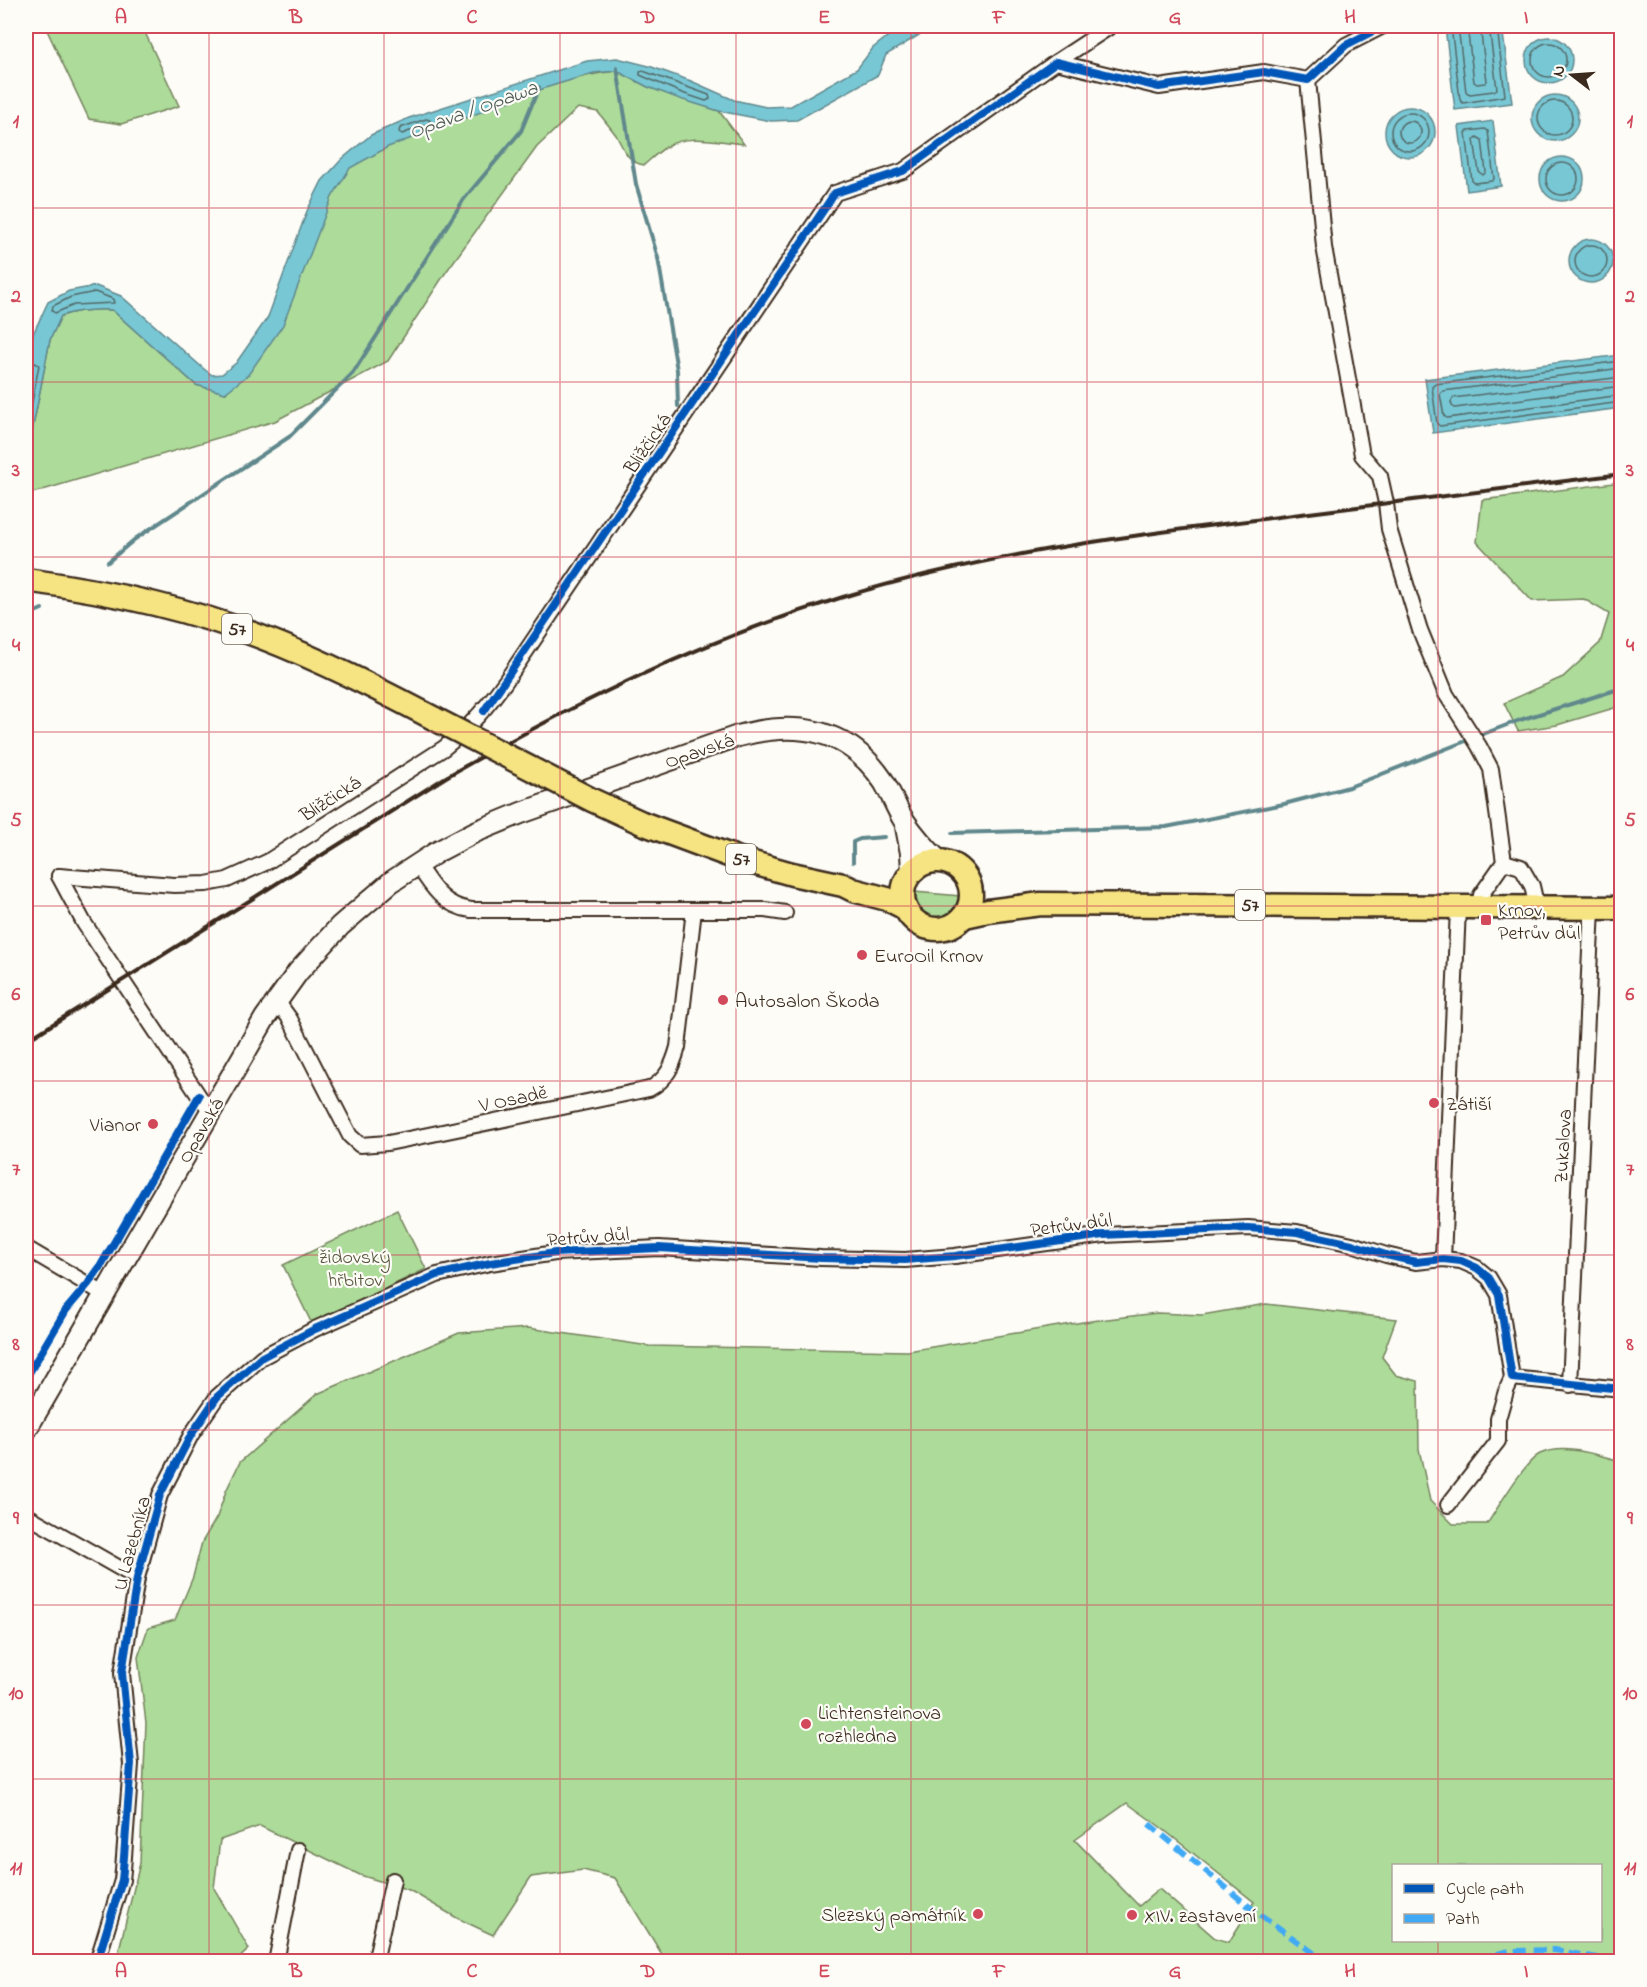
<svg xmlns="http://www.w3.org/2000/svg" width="1647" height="1987" viewBox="0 0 1647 1987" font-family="'Indie Flower',sans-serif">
<rect width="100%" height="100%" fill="#fdfcf7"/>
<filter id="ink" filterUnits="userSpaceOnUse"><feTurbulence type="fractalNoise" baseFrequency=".0167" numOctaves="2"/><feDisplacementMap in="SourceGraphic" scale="12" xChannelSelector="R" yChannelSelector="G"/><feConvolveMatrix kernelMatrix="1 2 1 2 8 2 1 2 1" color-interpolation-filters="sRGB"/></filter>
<g filter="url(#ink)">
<g fill="#addb9a" stroke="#74825c" stroke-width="1.5" fill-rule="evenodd">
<path d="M 45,26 L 142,26 L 179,106 L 121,124 L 89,119 Z"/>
<path d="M 617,71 L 648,87 L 719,111 L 744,144 C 720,142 687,133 666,147 C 658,152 651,159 644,165 C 628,163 623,148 616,135 C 610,127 604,120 598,112 L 578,108 L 537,147 L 446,272 L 388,361 L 275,421 L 26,495 L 26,447 L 31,437 L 50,340 L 61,316 C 78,310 94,309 112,310 L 196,385 L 226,393 L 322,219 C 328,204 339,177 351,167 C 384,143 427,132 464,118 C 513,100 564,76 617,71 Z"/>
<path d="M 1621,482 L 1621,706 L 1557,725 L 1518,731 L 1504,703 L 1563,677 L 1600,643 L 1609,614 L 1584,599 L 1532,601 L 1477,542 L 1482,500 Z"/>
<path d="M 914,892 L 961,896 C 956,929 913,925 914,892 Z"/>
<path d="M 397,1210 L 426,1269 L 312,1324 L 283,1265 Z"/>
<path d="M 1266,1304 L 1396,1319 L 1382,1357 L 1396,1375 L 1418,1381 L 1419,1449 L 1430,1501 L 1453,1524 L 1487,1524 C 1497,1509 1525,1461 1540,1454 C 1565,1443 1597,1455 1621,1461 L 1621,1961 L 666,1961 L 615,1878 L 583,1870 L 531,1877 L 493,1935 L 457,1918 L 409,1890 L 360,1875 L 260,1826 L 220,1840 L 214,1888 L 249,1949 L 236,1961 L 116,1962 L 140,1863 L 146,1723 L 138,1657 L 148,1628 L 175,1620 L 193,1577 L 202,1542 L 217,1517 L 226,1491 L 240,1462 L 317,1394 L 459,1333 L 528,1328 L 649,1346 L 908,1351 L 1083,1322 L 1157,1313 L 1202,1315 ZM 1127,1803 L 1159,1826 L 1254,1902 L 1229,1942 L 1215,1938 L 1159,1889 L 1139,1906 L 1075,1840 ZM 1394,1866 L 1600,1866 L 1600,1940 L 1394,1940 Z"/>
</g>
<g fill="#78c7d5" stroke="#60888c" stroke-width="1.5">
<path d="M 901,26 L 934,26 L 886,55 L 878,75 L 797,120 L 771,121 L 719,111 L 680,99 L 648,87 L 617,71 L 594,73 L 545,88 L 388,147 L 350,168 L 332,197 L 283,325 L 248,375 L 225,393 L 196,385 L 112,310 C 94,309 78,310 61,316 L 50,340 L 31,437 L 26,447 L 26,376 L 33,334 L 48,302 L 69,291 L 96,286 L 121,296 L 204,369 L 212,375 L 222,374 L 236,363 L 268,317 L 307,211 L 322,181 L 342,159 L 371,135 L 409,118 L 587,61 L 617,58 L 649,66 L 691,81 L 734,100 L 766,107 L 791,106 L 857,69 L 873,48 Z"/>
<path d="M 1460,26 L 1502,26 L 1512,103 L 1455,110 L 1445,27 Z"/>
<circle cx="1549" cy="60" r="23"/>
<circle cx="1555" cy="118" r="23"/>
<circle cx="1410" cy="132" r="25"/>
<path d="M 1493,121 L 1501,186 L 1467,191 L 1459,126 Z"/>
<circle cx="1562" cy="179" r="22"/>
<circle cx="1591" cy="261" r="22"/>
<path d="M 1621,355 L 1621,408 L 1433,433 L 1425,379 Z"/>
</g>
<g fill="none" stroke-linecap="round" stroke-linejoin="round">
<g stroke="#536967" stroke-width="1.5">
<path d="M 1451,26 L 1460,100 L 1463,103 L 1505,96 L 1497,26"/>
<path d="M 1458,26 L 1466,92 L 1470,94 L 1494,91 L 1497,89 L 1489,26"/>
<path d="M 1467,26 L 1474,82 L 1477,84 L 1485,83 L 1487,81 L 1480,26"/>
<circle cx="1549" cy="60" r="17"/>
<path d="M 643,71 L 709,95 L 710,99 L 706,101 L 682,93 L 640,75 L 640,72 Z"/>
<circle cx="1555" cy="118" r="17"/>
<circle cx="1410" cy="132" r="19"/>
<path d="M 426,119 L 430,120 L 428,124 L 402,134 L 399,132 L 400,128 Z"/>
<circle cx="1410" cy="132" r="11"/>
<path d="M 1485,129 L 1488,131 L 1494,179 L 1492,181 L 1475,183 L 1472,181 L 1466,133 L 1468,131 Z"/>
<path d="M 1477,137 L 1482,140 L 1486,172 L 1483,175 L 1479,172 L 1474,140 Z"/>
<circle cx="1562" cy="179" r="16"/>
<circle cx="1591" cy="261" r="16"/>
<path d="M 95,292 L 113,299 L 114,303 L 74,305 L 55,313 L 52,311 L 53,306 L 71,297 Z"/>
<path d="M 1622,361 L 1435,384 L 1432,387 L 1437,424 L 1440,426 L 1622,402"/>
<path d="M 26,367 L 35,363 L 39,365 L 26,435"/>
<path d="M 1622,368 L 1443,391 L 1440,394 L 1444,416 L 1447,418 L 1622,395"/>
<path d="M 1622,377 L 1453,398 L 1451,402 L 1452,406 L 1455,408 L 1622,386"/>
</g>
<g stroke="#60888c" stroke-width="4">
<path d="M 617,68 L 636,184 L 658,258 L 677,370 L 678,406"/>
<path d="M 108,562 L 135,539 L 289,437 L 353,373 L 464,199 L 521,131 L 539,87"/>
<path d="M 26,616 L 42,609"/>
<path d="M 1619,688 L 1622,681"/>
<path d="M 1478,736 L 1520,720 L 1622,688"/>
<path d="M 952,833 L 1166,827 L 1284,804 L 1349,787 L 1471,739"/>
<path d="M 853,862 L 853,842 L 860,839 L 884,837"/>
</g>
<defs>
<g id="street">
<path d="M 1056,62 L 1111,26"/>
<path d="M 1308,80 L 1324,247 L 1362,455 L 1380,476 L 1386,503 L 1389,529 L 1420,630 L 1446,694 L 1479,746 L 1491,769 L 1504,862 L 1481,895 L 1479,908"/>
<path d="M 1504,862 L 1521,867 L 1532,886 L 1537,908"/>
<path d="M 417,864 C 431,886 443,906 471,910 L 765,910 L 785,913"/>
<path d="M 59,876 L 174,885 L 206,884 L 227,880 L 267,862 L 444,748 C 473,725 494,699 514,669 L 835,193 L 903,171 L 1056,62 L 1159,87 L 1264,72 L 1308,80 L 1346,45 L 1383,26"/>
<path d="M 59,876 L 84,923 L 199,1096 L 211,1111"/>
<path d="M 277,1001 L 290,1019 L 350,1136 L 360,1145 L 388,1143 L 428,1135 L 649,1089 C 667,1080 673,1065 678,1047 L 694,910"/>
<path d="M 26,1248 L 104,1294"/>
<path d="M 1443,1259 L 1458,908"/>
<path d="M 1570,1385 L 1592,908"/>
<path d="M 1448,1505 L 1498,1441 L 1498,1419 L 1506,1391 L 1512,1378"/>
<path d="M 26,1515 L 137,1578"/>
<path d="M 97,1962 L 122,1880 L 123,1870 L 131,1764 L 122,1673 L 137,1578 L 160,1495 L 191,1435 L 217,1397 L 262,1357 L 315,1329 L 437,1275 L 490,1263 L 555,1253 L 659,1248 L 821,1258 L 905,1260 L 955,1256 L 1104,1235 L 1248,1228 L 1297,1232 L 1352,1244 L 1386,1255 L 1416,1262 L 1443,1259 L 1461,1261 L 1477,1268 L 1489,1278 L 1499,1295 L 1512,1378 L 1622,1389"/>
<path d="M 276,1962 L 298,1850"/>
<path d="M 375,1962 L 393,1880"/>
</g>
<g id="secondary">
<path d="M 906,827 L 911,853 L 912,872"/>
<path d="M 26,1430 L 265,1018 L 298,972 L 340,926 L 391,882 L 437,852 L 475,832 L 521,813 L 738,736 C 797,720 848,728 884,782 C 891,794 896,807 903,819 C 913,834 926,849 939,861"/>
</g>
<g id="primary">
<path d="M 26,580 C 106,591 185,607 261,637 C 321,660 378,689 435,719"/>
<path d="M 642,823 L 739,859 L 792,874 L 843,885 L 853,890 L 887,899 L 905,908"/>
<circle cx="937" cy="895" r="34"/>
<path d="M 965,916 L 988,911 L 1041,904 L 1622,908"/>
</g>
</defs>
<use href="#street" stroke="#3b2a1e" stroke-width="18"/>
<use href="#secondary" stroke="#3b2a1e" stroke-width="24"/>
<use href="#primary" stroke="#3b2a1e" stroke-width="27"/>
<use href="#street" stroke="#fdfcf7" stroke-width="14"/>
<use href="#secondary" stroke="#fdfcf7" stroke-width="20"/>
<use href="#primary" stroke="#f6e381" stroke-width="22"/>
<path stroke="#3b2a1e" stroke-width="4" d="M 26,1041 L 446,777 C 575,703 700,641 843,597 C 977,556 1116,537 1255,520 C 1377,504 1499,489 1622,474"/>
<defs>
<path id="primary-bridge" d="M 435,719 L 592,800 L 642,823"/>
</defs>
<use href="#primary-bridge" stroke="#3b2a1e" stroke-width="27" stroke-linecap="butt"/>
<use href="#primary-bridge" stroke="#f6e381" stroke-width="22"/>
<g stroke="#3fa9f5" stroke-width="6" stroke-dasharray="12 6" stroke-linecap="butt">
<path d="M 1149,1824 L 1247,1905 L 1326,1962"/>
<path d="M 1462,1962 L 1510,1951 L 1555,1950 L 1617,1962"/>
</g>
<defs>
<g id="cycleway">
<path d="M 484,711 L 835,193 L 903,171 L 1056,62 L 1159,87 L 1264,72 L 1308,80 L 1346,45 L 1383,26"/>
<path d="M 26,1378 L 66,1310 L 88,1284 L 100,1267 L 199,1096"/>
<path d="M 97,1962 L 122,1880 L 123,1870 L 131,1764 L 122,1673 L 137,1578 L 160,1495 L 191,1435 L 217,1397 L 262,1357 L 315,1329 L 437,1275 L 490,1263 L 555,1253 L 659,1248 L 821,1258 L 905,1260 L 955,1256 L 1104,1235 L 1248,1228 L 1297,1232 L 1352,1244 L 1386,1255 L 1416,1262 L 1443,1259 L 1461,1261 L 1477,1268 L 1489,1278 L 1499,1295 L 1512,1378 L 1622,1389"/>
</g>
</defs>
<use href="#cycleway" stroke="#fdfcf7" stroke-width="11"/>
<use href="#cycleway" stroke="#0057b8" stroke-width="8"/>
</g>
</g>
<path fill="none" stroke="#d1495b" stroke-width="1.5" stroke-opacity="0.55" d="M 209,26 L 209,1962M 384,26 L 384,1962M 560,26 L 560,1962M 736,26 L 736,1962M 911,26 L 911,1962M 1087,26 L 1087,1962M 1263,26 L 1263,1962M 1438,26 L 1438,1866M 26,208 L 1622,208M 26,382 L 1622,382M 26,557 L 1622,557M 26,732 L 1622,732M 26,906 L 1622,906M 26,1081 L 1622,1081M 26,1255 L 1622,1255M 26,1430 L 1622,1430M 26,1605 L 1622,1605M 26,1779 L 1622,1779M 1438,1940 L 1438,1962"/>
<g fill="#d1495b" stroke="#fdfcf7" stroke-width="2">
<rect x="1480" y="914" width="12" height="12" rx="3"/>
<circle cx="862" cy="955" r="6"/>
<circle cx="723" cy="1000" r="6"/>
<circle cx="1434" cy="1103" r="6"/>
<circle cx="153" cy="1124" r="6"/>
<circle cx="806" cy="1724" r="6"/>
<circle cx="978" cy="1914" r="6"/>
<circle cx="1132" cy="1915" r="6"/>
</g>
<g text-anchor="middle" stroke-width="4.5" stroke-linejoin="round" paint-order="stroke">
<g fill="#fdfcf7" stroke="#75695f" stroke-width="1.5">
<rect x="222" y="614" width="30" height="30" rx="4.5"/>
<rect x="726" y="844" width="30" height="30" rx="4.5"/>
<rect x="1235" y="890" width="30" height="30" rx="4.5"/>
</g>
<g font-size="18" font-weight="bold" fill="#3b2a1e">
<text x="237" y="635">57</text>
<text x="741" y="865">57</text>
<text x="1250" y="911">57</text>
</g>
<g font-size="20" fill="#3b2a1e" stroke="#fdfcf7">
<text transform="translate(647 443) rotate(-56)" y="7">Bližčická</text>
<text transform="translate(699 750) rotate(-19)" y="7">Opavská</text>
<text transform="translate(330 798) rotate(-33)" y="7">Bližčická</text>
<text transform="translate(513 1098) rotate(-12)" y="7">V Osadě</text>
<text transform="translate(200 1130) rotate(-60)" y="7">Opavská</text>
<text transform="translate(1562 1146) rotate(-87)" y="7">Zukalova</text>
<text transform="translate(1071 1224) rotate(-7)" y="7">Petrův důl</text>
<text transform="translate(588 1236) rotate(-4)" y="7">Petrův důl</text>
<text transform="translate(131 1543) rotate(-75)" y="7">U Lazebníka</text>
</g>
<g font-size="20" fill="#3b2a1e" stroke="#fdfcf7" text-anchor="start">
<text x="1498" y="916">Krnov,<tspan x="1498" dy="23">Petrův důl</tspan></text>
<text x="874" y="962">EuroOil Krnov</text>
<text x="735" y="1007">Autosalon Škoda</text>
<text x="1446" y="1110">Zátiší</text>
<text x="141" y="1131" text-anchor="end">Vianor</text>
<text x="818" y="1719">Lichtensteinova<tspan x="818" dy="23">rozhledna</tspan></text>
<text x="966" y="1921" text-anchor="end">Slezský památník</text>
<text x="1144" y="1922">XIV. zastavení</text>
</g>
<g font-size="20" fill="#58563d" stroke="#fdfcf7">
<text x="355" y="1263">židovský<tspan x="355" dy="23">hřbitov</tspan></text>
</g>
<g font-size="21" font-style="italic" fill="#4d5955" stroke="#fdfcf7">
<text transform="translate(473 109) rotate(-20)" y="7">Opava / Opawa</text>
</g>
</g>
<rect width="1647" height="1987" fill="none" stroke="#fdfcf7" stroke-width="66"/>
<rect x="1392" y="1864" width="210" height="78" fill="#fdfcf7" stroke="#afa8a0" stroke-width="1.5"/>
<rect x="1404" y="1884" width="30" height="9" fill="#0057b8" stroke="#afa8a0" stroke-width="1.5"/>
<text x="1446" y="1894" font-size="18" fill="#3b2a1e">Cycle path</text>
<rect x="1404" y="1914" width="30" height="9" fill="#3fa9f5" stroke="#afa8a0" stroke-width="1.5"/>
<text x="1446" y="1924" font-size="18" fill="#3b2a1e">Path</text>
<g transform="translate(1572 75) rotate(287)" stroke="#fdfcf7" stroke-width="4.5" paint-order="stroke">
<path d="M0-4.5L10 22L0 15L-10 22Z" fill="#3b2a1e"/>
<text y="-9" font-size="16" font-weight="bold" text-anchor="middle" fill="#3b2a1e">N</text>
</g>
<rect x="33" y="33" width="1581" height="1921" fill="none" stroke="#d1495b" stroke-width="2"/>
<g font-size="20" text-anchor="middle" font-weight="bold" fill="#d1495b">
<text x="121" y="23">A</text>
<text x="296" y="23">B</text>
<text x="472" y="23">C</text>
<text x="648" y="23">D</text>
<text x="824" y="23">E</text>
<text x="999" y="23">F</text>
<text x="1175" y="23">G</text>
<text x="1350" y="23">H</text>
<text x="1526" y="23">I</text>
<text x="16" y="127">1</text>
<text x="1630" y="127">1</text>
<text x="16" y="302">2</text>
<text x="1630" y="302">2</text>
<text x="16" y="476">3</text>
<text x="1630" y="476">3</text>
<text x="16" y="651">4</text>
<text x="1630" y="651">4</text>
<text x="16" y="826">5</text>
<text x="1630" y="826">5</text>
<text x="16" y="1000">6</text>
<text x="1630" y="1000">6</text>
<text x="16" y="1175">7</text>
<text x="1630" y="1175">7</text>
<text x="16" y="1350">8</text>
<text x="1630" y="1350">8</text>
<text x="16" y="1524">9</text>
<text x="1630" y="1524">9</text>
<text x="16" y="1699">10</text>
<text x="1630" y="1699">10</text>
<text x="16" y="1874">11</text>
<text x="1630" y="1874">11</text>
<text x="121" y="1977">A</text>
<text x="296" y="1977">B</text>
<text x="472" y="1977">C</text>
<text x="648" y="1977">D</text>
<text x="824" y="1977">E</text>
<text x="999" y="1977">F</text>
<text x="1175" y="1977">G</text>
<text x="1350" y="1977">H</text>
<text x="1526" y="1977">I</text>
</g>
</svg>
